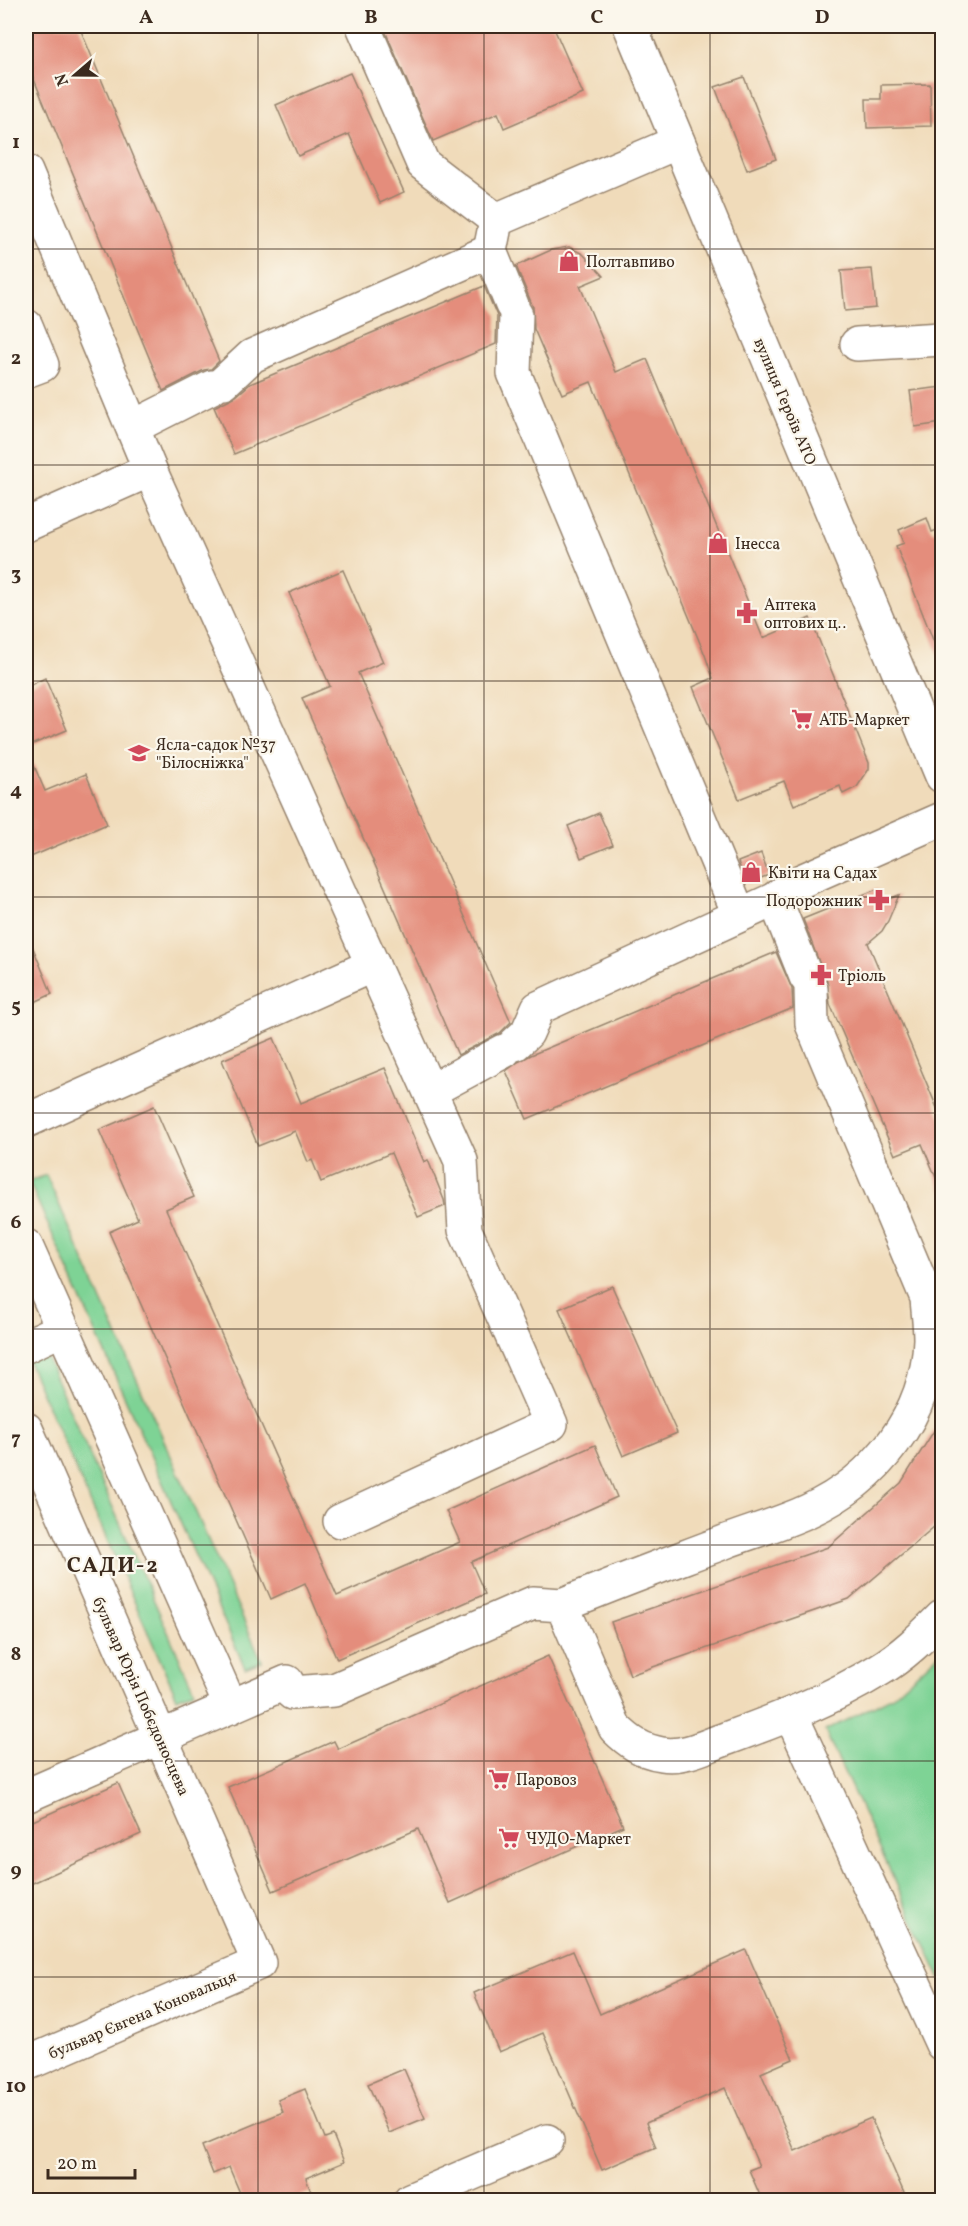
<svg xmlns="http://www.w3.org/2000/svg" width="968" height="2226" viewBox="0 0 968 2226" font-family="Vollkorn,serif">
<rect width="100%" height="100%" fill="#fbf7ec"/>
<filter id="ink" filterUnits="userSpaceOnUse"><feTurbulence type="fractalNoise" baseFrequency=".0167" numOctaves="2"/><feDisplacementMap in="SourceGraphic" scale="12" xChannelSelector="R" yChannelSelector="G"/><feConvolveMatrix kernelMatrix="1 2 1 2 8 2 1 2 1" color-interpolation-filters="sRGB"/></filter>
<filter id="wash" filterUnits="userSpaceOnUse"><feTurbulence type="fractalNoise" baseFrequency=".008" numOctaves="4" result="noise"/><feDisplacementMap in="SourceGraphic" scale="24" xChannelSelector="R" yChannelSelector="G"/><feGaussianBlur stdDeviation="1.35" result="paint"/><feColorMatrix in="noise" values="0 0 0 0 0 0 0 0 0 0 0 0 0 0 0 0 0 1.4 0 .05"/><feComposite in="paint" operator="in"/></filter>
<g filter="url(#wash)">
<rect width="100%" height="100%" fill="#f0dbba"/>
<g fill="#7ed395" stroke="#5c7e5a" stroke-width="1.5">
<path d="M 46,1175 L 262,1661 L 245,1668 L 29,1182 Z"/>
<path d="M 26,1311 L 194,1691 L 177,1698 L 26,1357 Z"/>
<path d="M 942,1651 L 942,1982 L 825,1731 L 893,1696 Z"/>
</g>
<g id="blocks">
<g fill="#e48d7b">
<path d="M 26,26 L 79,26 L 219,361 L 211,369 L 204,370 L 163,391 L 26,60 Z"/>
<path d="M 383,26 L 553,26 L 583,94 L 504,128 L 498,113 L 433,141 Z"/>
<path d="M 350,73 L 404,192 L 380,203 L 349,134 L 298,156 L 276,105 Z"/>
<path d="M 744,77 L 776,159 L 747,170 L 715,87 Z"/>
<path d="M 930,84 L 931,126 L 867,128 L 866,99 L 881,99 L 881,85 Z"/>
<path d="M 569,247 L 583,254 L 604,276 L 580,286 L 616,372 L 647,359 L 763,638 L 810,618 L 869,763 L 869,769 L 857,787 L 843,794 L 840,786 L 794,805 L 784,781 L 739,799 L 693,687 L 713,678 L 705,655 L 591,382 L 562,394 L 534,329 L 533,307 L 516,266 L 551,250 Z"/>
<path d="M 872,269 L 876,308 L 845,311 L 841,271 Z"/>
<path d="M 484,286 L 497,316 L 496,344 L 234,454 L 214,407 L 236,396 L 250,384 Z"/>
<path d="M 942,387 L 942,423 L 915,427 L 910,391 Z"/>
<path d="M 927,518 L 932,532 L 942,528 L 941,660 L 896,546 L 904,543 L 899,530 Z"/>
<path d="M 343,570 L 383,662 L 358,673 L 511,1022 L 500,1033 L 458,1055 L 302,698 L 330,686 L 289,593 Z"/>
<path d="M 45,678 L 67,730 L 26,747 L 45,791 L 86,774 L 107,824 L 26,859 L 26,687 Z"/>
<path d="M 599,813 L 613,845 L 581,858 L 568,826 Z"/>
<path d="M 761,853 L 769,875 L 747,883 L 738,862 Z"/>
<path d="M 877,889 L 882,902 L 899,895 L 888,921 L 882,931 L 868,943 L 942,1120 L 942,1192 L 922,1144 L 895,1155 L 830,1004 L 827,980 L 824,976 L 803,919 Z"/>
<path d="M 26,931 L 52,994 L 26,1006 Z"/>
<path d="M 776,952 L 792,989 L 793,1008 L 527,1119 L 506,1071 L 518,1062 L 531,1055 Z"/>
<path d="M 274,1038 L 301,1103 L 385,1068 L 424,1162 L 428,1160 L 444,1200 L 445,1206 L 418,1217 L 391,1153 L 321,1182 L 312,1160 L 308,1162 L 295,1131 L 258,1146 L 222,1060 Z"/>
<path d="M 154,1106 L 194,1197 L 166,1209 L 337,1596 L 460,1542 L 446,1511 L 595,1445 L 617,1497 L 471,1562 L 485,1594 L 337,1659 L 305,1583 L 271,1599 L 109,1232 L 138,1219 L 99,1130 Z"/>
<path d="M 612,1286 L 677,1433 L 623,1456 L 559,1309 Z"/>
<path d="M 942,1418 L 942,1515 L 935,1526 L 849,1599 L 630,1675 L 611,1622 L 828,1547 L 901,1483 Z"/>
<path d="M 548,1656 L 623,1826 L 450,1903 L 418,1829 L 273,1891 L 228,1787 L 334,1741 L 338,1749 Z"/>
<path d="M 118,1783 L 141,1834 L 26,1886 L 26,1824 Z"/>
<path d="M 746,1950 L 793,2059 L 761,2073 L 795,2151 L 871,2118 L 907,2200 L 762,2200 L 749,2170 L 759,2166 L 725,2088 L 646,2123 L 656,2147 L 602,2170 L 543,2033 L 499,2052 L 474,1993 L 573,1951 L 600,2014 Z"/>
<path d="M 404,2069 L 425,2118 L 389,2133 L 368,2084 Z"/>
<path d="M 305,2089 L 325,2138 L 333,2135 L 344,2162 L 306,2178 L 311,2192 L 291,2200 L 243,2200 L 229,2167 L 213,2174 L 202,2146 L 283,2112 L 278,2100 Z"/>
</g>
</g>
</g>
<g filter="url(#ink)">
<use href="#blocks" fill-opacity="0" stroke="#96826c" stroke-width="1.5"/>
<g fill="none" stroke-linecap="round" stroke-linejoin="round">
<defs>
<g id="minor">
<path d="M 363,26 L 423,164 L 496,220"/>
<path d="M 630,26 L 942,776"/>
<path d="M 26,172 L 150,470 L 461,1161 L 465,1230 L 551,1424 L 340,1521"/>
<path d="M 496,220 L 678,142"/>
<path d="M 494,231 L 490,251 L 512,305"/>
<path d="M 516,315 L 514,373 L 739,914"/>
<path d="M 26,326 L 42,365 L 26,371"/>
<path d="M 857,344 L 942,339"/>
<path d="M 224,382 L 252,356 L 490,251"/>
<path d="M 133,427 L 212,387"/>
<path d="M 26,525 L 150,470"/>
<path d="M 775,899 L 806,977"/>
<path d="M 515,1044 L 527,1033 L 538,1008 L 775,899 L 792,885 L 942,819"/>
<path d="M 430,1091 L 504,1051"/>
<path d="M 26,1121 L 373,965"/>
<path d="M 26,1246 L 231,1707"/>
<path d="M 26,1346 L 62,1329"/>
<path d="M 26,1429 L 259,1963 L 26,2064"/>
<path d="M 562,1605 C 617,1582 672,1562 727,1541 C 754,1531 782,1523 808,1511 C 876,1480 928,1415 930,1339 C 930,1326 928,1312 927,1298 L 812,1024 L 811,989"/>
<path d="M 791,1715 L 942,2044"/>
<path d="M 26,1796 L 287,1682 L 292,1693 L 334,1690 L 533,1603 L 562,1605 L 615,1728 C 629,1742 642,1751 662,1754 C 684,1758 708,1745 728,1738 C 780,1719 832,1699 879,1670 C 903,1656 923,1636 942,1617"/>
<path d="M 410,2200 L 547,2141"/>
</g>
</defs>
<use href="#minor" stroke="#96826c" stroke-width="36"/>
<use href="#minor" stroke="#fff" stroke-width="33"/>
</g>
</g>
<path fill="none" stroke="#3b2a1e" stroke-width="1.5" stroke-opacity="0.55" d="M 258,26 L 258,2200M 484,26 L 484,2200M 710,26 L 710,2200M 26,249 L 942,249M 26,465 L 942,465M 26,681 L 942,681M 26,897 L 942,897M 26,1113 L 942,1113M 26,1329 L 942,1329M 26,1545 L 942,1545M 26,1761 L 942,1761M 26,1977 L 942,1977"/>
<defs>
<symbol id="shop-bare" viewBox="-9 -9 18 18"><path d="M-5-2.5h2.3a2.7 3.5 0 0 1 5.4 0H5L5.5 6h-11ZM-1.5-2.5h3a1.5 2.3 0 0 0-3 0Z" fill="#d1495b" stroke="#fbf7ec" stroke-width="2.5" paint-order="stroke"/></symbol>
<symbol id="pharmacy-bare" viewBox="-9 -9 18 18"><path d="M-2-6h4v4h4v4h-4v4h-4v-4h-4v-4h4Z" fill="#d1495b" stroke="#fbf7ec" stroke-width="2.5" paint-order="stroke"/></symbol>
<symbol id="supermarket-bare" viewBox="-9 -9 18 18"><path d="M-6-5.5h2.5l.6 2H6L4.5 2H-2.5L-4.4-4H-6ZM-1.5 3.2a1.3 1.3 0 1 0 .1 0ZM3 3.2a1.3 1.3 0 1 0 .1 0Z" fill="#d1495b" stroke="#fbf7ec" stroke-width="2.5" paint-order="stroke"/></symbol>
<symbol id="school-bare" viewBox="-9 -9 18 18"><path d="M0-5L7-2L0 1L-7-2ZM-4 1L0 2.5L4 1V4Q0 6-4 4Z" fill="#d1495b" stroke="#fbf7ec" stroke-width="2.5" paint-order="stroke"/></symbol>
</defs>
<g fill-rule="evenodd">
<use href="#shop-bare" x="554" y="246" width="30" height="30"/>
<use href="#shop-bare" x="703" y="528" width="30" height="30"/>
<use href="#pharmacy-bare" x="732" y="598" width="30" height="30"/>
<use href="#supermarket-bare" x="787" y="704" width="30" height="30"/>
<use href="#school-bare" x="124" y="738" width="30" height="30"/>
<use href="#shop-bare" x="736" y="857" width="30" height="30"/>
<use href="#pharmacy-bare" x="864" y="885" width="30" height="30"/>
<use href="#pharmacy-bare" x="806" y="960" width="30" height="30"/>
<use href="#supermarket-bare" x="484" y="1764" width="30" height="30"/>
<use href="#supermarket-bare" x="494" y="1823" width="30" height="30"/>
</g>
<g text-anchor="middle" stroke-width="4.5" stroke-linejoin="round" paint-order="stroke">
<g font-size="16" fill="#3b2a1e" stroke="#fbf7ec" text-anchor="start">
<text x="586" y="267">Полтавпиво</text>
<text x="735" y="549">Інесса</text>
<text x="764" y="610">Аптека<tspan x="764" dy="18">оптових ц‥</tspan></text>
<text x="819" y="725">АТБ-Маркет</text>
<text x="156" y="750">Ясла-садок №37<tspan x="156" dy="18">"Білосніжка"</tspan></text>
<text x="768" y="878">Квіти на Садах</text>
<text x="862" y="906" text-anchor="end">Подорожник</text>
<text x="838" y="981">Тріоль</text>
<text x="516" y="1785">Паровоз</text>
<text x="526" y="1844">ЧУДО-Маркет</text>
</g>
<g font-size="16" fill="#3b2a1e" stroke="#fbf7ec">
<text transform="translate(786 401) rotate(67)" y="6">вулиця Героїв АТО</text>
<text transform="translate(142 1696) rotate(66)" y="6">бульвар Юрія Побєдоносцева</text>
<text transform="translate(142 2014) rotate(-23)" y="6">бульвар Євгена Коновальця</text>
</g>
<g font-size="22" font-weight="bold" letter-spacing="1.5" fill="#3b2a1e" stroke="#fbf7ec">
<text x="113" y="1572">САДИ-2</text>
</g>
</g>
<rect width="968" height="2226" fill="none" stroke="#fbf7ec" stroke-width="66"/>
<g transform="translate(75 75) rotate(250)" stroke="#fbf7ec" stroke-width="4.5" paint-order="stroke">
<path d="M0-4.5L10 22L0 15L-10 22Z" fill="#3b2a1e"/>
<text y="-9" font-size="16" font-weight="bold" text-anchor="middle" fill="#3b2a1e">N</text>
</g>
<path d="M48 2169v9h87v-9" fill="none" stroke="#3b2a1e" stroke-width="3"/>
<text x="57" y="2169" font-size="18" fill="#3b2a1e" stroke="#fbf7ec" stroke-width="4.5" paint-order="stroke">20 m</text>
<rect x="33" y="33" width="902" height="2160" fill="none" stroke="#3b2a1e" stroke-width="2"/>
<g font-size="20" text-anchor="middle" font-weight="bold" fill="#3b2a1e">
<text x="146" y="23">A</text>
<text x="371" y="23">B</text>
<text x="597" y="23">C</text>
<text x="822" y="23">D</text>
<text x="16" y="148">1</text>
<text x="16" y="364">2</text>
<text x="16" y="580">3</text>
<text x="16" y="796">4</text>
<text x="16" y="1012">5</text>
<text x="16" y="1228">6</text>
<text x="16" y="1444">7</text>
<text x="16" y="1660">8</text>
<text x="16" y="1876">9</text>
<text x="16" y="2092">10</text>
</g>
</svg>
